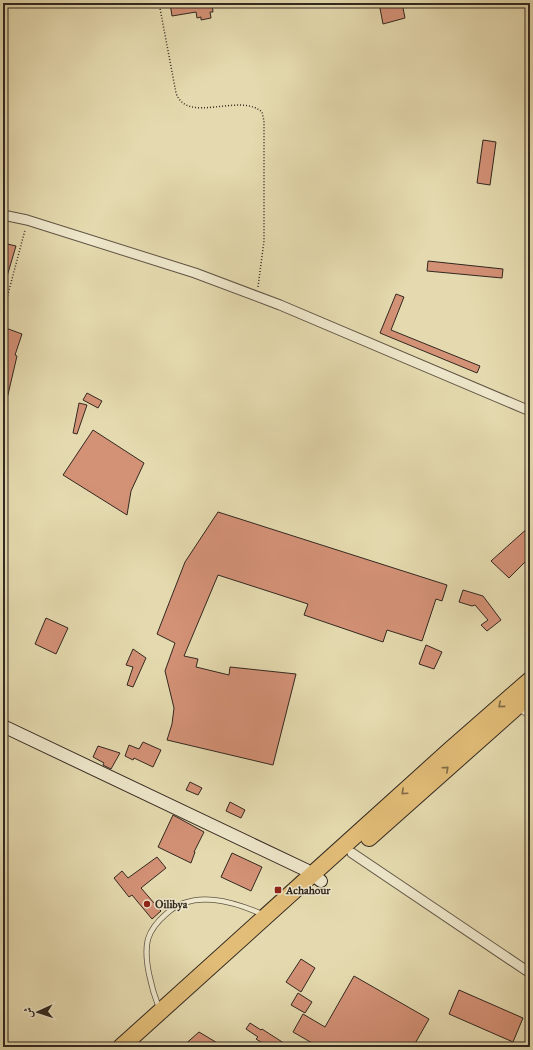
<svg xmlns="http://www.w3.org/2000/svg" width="533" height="1050" viewBox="0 0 533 1050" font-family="'IM FELL Great Primer',Amiri,serif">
<rect width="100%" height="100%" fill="#e5daaf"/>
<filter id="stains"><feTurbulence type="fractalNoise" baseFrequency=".005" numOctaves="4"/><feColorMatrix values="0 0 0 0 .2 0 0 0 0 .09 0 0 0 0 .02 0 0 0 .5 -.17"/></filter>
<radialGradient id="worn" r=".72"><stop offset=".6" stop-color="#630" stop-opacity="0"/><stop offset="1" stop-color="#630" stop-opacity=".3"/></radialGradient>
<g fill="#d39176" stroke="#322820">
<path d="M 170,3 L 188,3 L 188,5 L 212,3 L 213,12 L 210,12 L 211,18 L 201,20 L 201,17 L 197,18 L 196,12 L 172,16 Z"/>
<path d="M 379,3 L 402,3 L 405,18 L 383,24 Z"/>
<path d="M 483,140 L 496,142 L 490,185 L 477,183 Z"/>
<path d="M 3,243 L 16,246 L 5,283 L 3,283 Z"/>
<path d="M 428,261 L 503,269 L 502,278 L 427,271 Z"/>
<path d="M 396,294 L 404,297 L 391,330 L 480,366 L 477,373 L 380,333 Z"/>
<path d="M 3,327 L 22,334 L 15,355 L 17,356 L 6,403 L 3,403 Z"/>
<path d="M 87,393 L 102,401 L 98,408 L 83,400 Z"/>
<path d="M 79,403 L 87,405 L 77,434 L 73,433 Z"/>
<path d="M 93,430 L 144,463 L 131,491 L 127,515 L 63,475 Z"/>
<path d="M 218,512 L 447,585 L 442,601 L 436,599 L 422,641 L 387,630 L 383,642 L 304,615 L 308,604 L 218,575 L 184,656 L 198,659 L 196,667 L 229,675 L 230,667 L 296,674 L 273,765 L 167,740 L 172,724 L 174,708 L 165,671 L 175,643 L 157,634 L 185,562 Z"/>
<path d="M 530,526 L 530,557 L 509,578 L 491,561 Z"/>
<path d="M 463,590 L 483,596 L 501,620 L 487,631 L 481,625 L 488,620 L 475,605 L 472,606 L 459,602 Z"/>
<path d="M 46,618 L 68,628 L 56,654 L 35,644 Z"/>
<path d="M 426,645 L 442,652 L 434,669 L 419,664 Z"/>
<path d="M 133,649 L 146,658 L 133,687 L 127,685 L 133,667 L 126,665 Z"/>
<path d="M 143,742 L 161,750 L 153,767 L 134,758 L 133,760 L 125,756 L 129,745 L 139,749 Z"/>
<path d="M 98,746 L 120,753 L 111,769 L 103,765 L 104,763 L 93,757 Z"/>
<path d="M 190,782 L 202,788 L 198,795 L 186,790 Z"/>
<path d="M 230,802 L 245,810 L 241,818 L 226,811 Z"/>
<path d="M 173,815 L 204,832 L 194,852 L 195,852 L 191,863 L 158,847 Z"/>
<path d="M 232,853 L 262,867 L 251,891 L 221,877 Z"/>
<path d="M 157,857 L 166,868 L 141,888 L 161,911 L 152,919 L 132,895 L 129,897 L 114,878 L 122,871 L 128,878 Z"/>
<path d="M 301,959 L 315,968 L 301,992 L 286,982 Z"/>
<path d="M 354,976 L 429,1019 L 413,1047 L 319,1047 L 293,1032 L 303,1014 L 325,1027 Z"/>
<path d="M 459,990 L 523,1018 L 513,1042 L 449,1014 Z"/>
<path d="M 298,993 L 312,1002 L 305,1013 L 291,1005 Z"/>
<path d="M 250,1023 L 261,1030 L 262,1029 L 290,1047 L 269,1047 L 256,1039 L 258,1037 L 246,1029 Z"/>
<path d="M 199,1032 L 224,1047 L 182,1047 Z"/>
</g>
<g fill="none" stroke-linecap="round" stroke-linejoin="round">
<defs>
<g id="lane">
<path d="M 519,709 L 530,716"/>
<path d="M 159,1008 C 152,990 143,958 148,939 C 151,929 158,921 166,914 C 193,889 233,901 264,915"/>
</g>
<g id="street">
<path d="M 3,215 L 27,220 L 195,273 L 280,305 L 530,411"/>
<path d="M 352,853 L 530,973"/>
</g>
<path id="secondary" d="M 3,726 L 306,870 L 321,881"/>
<g id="highway">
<path d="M 369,838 L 530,695"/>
<path d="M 121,1047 L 450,750 L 530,680"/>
</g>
</defs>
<use href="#lane" stroke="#5f5444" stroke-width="6"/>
<use href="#street" stroke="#5f5444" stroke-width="11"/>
<use href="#secondary" stroke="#322820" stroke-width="14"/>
<use href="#highway" stroke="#322820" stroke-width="18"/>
<g stroke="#322820" stroke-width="1.5" stroke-dasharray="1 2" stroke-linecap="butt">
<path d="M 159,3 L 176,93 C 187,125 240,92 262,112 L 264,121 L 264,241 L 258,287"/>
<path d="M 3,313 L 25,230"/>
</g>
<use href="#lane" stroke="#eee7cb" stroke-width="4.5"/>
<use href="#street" stroke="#eee7cb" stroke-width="9"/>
<use href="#secondary" stroke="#eee7cb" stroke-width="12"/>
<use href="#highway" stroke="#e2bd78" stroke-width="16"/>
</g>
<defs><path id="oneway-chevron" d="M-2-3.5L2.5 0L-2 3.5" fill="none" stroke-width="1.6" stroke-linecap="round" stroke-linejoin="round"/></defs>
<g stroke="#816b48">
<use href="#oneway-chevron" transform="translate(501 705) rotate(139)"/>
<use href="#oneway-chevron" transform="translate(446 769) rotate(-42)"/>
<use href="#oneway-chevron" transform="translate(404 792) rotate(138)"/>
</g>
<g fill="#8f2418" stroke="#eee7cb" stroke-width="1.5">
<rect x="274" y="886" width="8" height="8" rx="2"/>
<circle cx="147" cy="904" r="4"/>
</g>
<g text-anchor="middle" stroke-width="3" stroke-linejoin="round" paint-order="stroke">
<g font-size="11" font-weight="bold" fill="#322820" stroke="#eee7cb" text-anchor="start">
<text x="286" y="894">Achahour</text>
<text x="155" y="908">Oilibya</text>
</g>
</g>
<rect width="533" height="1050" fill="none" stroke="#e5daaf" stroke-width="16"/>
<rect x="4" y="4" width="525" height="1042" fill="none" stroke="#322820" stroke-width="2"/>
<rect x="8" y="8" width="517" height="1034" fill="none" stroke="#322820"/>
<g transform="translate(38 1012) rotate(267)" stroke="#eee7cb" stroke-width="3" paint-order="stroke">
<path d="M0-3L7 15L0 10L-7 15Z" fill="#322820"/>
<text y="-6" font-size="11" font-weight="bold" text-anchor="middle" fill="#322820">ش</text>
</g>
<rect width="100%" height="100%" filter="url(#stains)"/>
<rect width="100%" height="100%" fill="url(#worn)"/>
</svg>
